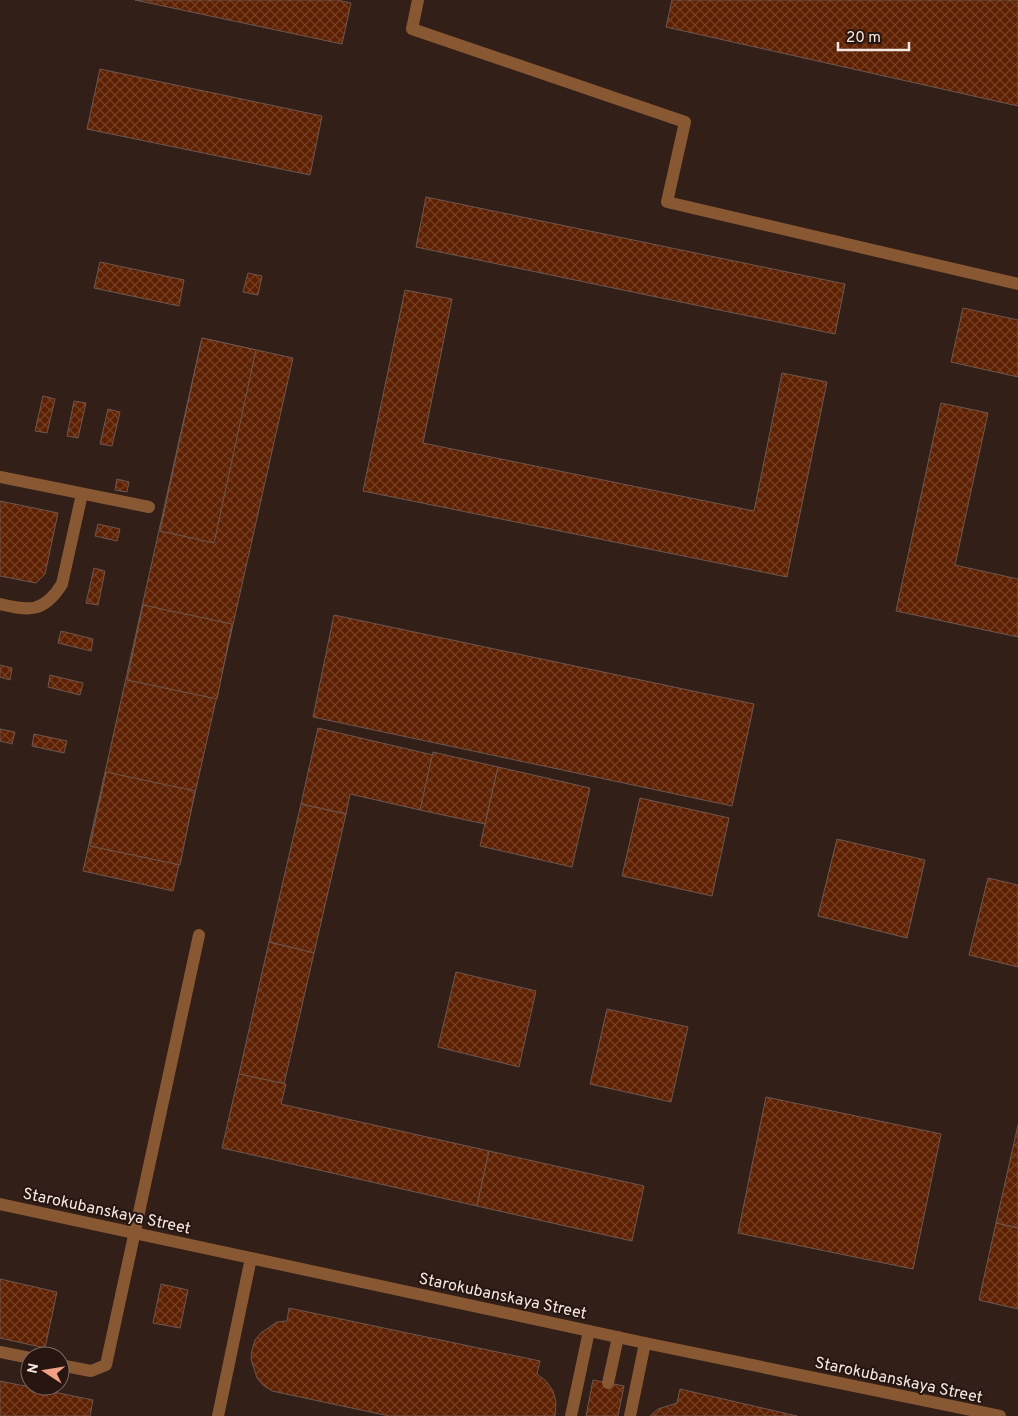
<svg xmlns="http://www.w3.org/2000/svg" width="1018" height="1416" viewBox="0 0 1018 1416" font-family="Overpass,sans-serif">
<defs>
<pattern id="building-cross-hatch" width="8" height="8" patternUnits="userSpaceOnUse" patternTransform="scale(1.25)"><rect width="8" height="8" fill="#5d2000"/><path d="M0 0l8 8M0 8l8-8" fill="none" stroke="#754025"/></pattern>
</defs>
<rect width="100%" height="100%" fill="#311f18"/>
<g fill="url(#building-cross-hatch)" stroke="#6d574f">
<path d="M 135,0 L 337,0 L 351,3 L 342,44 Z"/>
<path d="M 672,0 L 1018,0 L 1018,106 L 666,27 Z"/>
<path d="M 100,69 L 322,116 L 310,175 L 87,129 Z"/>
<path d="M 426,197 L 845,284 L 835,334 L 416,247 Z"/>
<path d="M 100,262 L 184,280 L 179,306 L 94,288 Z"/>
<path d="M 248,273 L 262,276 L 258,295 L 243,292 Z"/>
<path d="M 405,290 L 452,299 L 423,443 L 754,511 L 782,373 L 827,382 L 787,577 L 363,491 Z"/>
<path d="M 963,308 L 1018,320 L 1018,377 L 951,362 Z"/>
<path d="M 202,338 L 293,358 L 173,891 L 83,871 Z"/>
<path d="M 202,338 L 256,350 L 214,543 L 160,531 Z"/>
<path d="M 43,396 L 55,399 L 47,433 L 35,431 Z"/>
<path d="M 74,401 L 86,403 L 78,438 L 67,436 Z"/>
<path d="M 941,403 L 988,413 L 955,565 L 1018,579 L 1018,637 L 896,611 Z"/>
<path d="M 108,409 L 120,412 L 112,446 L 100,444 Z"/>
<path d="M 117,479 L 129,482 L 127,492 L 115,490 Z"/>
<path d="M 0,501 L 58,513 L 45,574 L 36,583 L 0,576 Z"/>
<path d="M 98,524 L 120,529 L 117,541 L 95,536 Z"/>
<path d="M 94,568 L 105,571 L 98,605 L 86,603 Z"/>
<path d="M 143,605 L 232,624 L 217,699 L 127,680 Z"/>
<path d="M 334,615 L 754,704 L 732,806 L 313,717 Z"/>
<path d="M 61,631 L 93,639 L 91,651 L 58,643 Z"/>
<path d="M 0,665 L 12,668 L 10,680 L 0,677 Z"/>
<path d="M 50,675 L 83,683 L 80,695 L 48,687 Z"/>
<path d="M 318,728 L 433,755 L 420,810 L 350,794 L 346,814 L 301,804 Z"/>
<path d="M 0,729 L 15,732 L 12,744 L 0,741 Z"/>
<path d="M 34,734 L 67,741 L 64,753 L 32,746 Z"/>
<path d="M 433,752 L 498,767 L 485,824 L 420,810 Z"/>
<path d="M 498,767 L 590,788 L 572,867 L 480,846 Z"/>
<path d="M 106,772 L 195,791 L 180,865 L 90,846 Z"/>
<path d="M 640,798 L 729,818 L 712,896 L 622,876 Z"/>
<path d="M 301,804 L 346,814 L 314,953 L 269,942 Z"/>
<path d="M 837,839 L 925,860 L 907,938 L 818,916 Z"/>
<path d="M 988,878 L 1018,885 L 1018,967 L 969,955 Z"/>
<path d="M 269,942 L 314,953 L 284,1084 L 239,1074 Z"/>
<path d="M 456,972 L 536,991 L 519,1067 L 438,1047 Z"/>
<path d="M 607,1009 L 688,1027 L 671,1102 L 590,1084 Z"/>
<path d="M 239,1074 L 286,1084 L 281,1104 L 489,1151 L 477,1206 L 222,1148 Z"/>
<path d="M 766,1097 L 941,1134 L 913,1269 L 738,1233 Z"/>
<path d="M 1018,1125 L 1018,1228 L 996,1223 Z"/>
<path d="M 489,1151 L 644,1186 L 632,1241 L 477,1206 Z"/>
<path d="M 996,1223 L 1018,1228 L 1018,1309 L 979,1300 Z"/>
<path d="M 0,1279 L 57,1292 L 45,1348 L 0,1338 Z"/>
<path d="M 161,1284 L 188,1290 L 180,1328 L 153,1323 Z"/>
<path d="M 289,1308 L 540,1361 L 537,1374 L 546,1381 L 553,1391 L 556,1402 L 555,1416 L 389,1416 L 272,1391 L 263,1385 L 257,1378 L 251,1359 L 252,1350 L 255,1340 L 261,1333 L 277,1322 L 287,1321 Z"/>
<path d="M 593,1380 L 624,1386 L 618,1416 L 586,1416 Z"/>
<path d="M 0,1381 L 93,1400 L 90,1416 L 0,1416 Z"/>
<path d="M 680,1389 L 797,1416 L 650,1416 L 658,1409 L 677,1403 Z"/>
</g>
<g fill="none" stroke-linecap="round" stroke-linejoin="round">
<g stroke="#885833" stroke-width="12">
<path d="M 418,0 L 412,29 L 685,122 L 667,202 L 1018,284"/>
<path d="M 0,477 L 149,507"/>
<path d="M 0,604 C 29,611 44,613 62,584 L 82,494"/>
<path d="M 0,1204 L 645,1343 L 1000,1416"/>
<path d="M 0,1352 L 30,1358"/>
<path d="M 60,1365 L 91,1371 L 106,1365 L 199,935"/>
<path d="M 608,1383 L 618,1337"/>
<path d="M 218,1416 L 251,1258"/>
<path d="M 571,1416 L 589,1331"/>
<path d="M 630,1416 L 645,1343"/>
</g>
</g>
<g text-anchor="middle" stroke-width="4" stroke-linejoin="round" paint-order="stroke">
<g font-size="16" fill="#f6e9e4" stroke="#27160f">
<text transform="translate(107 1210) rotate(12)" y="6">Starokubanskaya Street</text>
<text transform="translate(503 1295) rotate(12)" y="6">Starokubanskaya Street</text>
<text transform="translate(899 1379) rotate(12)" y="6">Starokubanskaya Street</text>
</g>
</g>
<g transform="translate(45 1371) rotate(282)"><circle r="24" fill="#27160f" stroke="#7a6a64"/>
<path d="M0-4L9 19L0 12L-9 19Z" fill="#f39f86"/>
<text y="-8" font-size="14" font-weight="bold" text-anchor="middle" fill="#f6e9e4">N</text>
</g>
<path d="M838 42v8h71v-8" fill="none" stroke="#f6e9e4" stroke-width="2.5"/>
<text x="846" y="42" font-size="15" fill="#f6e9e4" stroke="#27160f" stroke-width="4" paint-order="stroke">20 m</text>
</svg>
